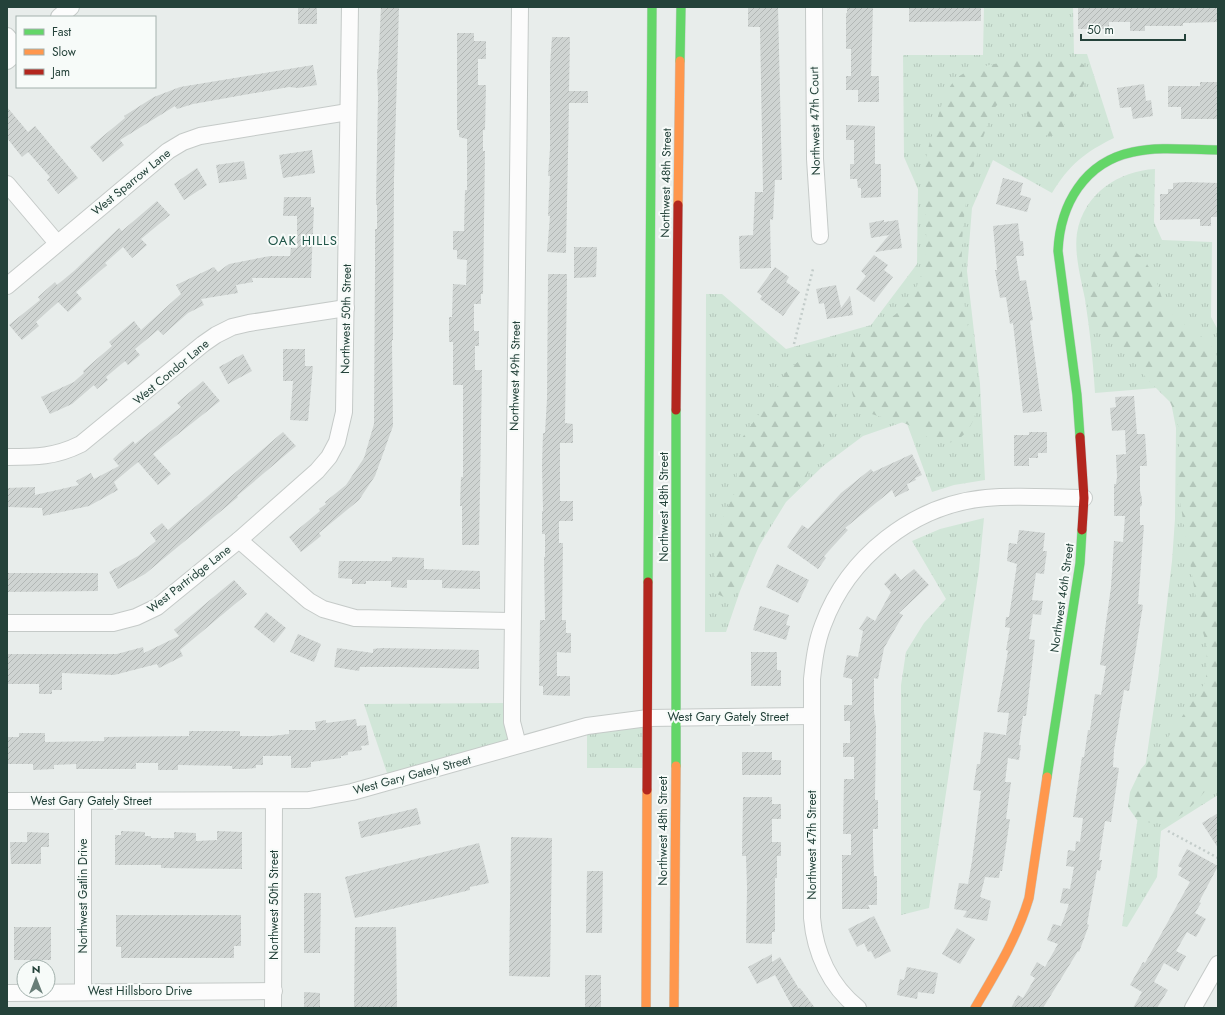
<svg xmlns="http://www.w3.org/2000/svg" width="1225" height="1015" viewBox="0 0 1225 1015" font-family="Jost,sans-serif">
<defs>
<pattern id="grass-tufts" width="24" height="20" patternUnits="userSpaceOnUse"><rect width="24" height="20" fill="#d1e6d8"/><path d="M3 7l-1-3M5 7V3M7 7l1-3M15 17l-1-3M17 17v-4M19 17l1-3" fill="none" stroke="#b3c6ba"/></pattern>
<pattern id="forest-firs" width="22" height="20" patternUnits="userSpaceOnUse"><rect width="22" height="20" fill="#d1e6d8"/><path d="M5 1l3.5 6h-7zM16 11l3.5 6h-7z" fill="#b3c6ba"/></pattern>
<pattern id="building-hatch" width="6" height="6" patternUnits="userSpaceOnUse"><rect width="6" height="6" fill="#cfd4d2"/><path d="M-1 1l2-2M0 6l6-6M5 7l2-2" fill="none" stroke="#b2b7b5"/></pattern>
</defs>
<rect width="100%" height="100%" fill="#e8edeb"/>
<g fill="url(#grass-tufts)">
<path d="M 984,7 L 1073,7 L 1074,54 L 1087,54 L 1114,138 C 1085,152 1069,165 1052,193 L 993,160 L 972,208 L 967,271 L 980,384 L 985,480 L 954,485 L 932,492 L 906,421 L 863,436 L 823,466 L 786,502 L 759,546 L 740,591 L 726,632 L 705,632 L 706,294 L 722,294 L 786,349 L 871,325 L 917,264 L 918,189 L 904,157 L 903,55 L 983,55 Z"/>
<path d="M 1155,169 L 1154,222 L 1162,240 L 1212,242 L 1211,317 L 1218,330 L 1218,795 L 1161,831 L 1157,877 L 1127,927 L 1122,926 L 1158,679 L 1172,561 L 1175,519 L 1176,428 L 1168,387 L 1095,393 C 1093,361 1090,331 1085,299 C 1081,279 1074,254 1077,233 C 1084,193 1119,171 1155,169 Z"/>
<path d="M 984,518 L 979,569 L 929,908 L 901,915 L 901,685 L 906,652 L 924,623 L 946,599 L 912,541 L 940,529 Z"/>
<path d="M 512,703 L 518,745 L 390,782 L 364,704 Z"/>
<path d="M 648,718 L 648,768 L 587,768 L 587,726 Z"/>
</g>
<g fill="url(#forest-firs)">
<path d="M 1062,58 L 1076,59 L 1084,65 C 1090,94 1073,89 1065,108 C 1062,115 1066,124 1063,132 C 1034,147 1031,115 1017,98 C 994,97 992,113 985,132 C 962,190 957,254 966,316 C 971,346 983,380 976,411 C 973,426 962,443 945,443 C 933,444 929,438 920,431 C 912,426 903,422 894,420 C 869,413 854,414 851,385 C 850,377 849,364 851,356 C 858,328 894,323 909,301 C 913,295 917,286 920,279 C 930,249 925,215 924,184 C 923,162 929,144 936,123 C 941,108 944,92 955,80 C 972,61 1037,59 1062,58 Z"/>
<path d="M 1117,250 L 1131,250 L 1143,257 L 1156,280 L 1165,307 L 1181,322 L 1209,342 L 1218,358 L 1218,775 C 1208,789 1182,820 1165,823 C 1155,824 1146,822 1137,820 L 1128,807 L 1130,792 L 1141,769 L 1167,739 L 1206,681 L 1207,647 L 1199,617 L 1177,483 L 1177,456 L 1180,441 L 1177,417 L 1170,402 L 1147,379 L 1122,345 L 1094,328 L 1087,303 L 1088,285 L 1095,268 L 1105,254 Z"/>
<path d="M 815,352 L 829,353 L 837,363 L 839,391 L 834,420 L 805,479 L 782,504 L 772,521 L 759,543 L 747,572 L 730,600 L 715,593 L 715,548 L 724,514 L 734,495 L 737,478 L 737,459 L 742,438 L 772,396 L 785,373 L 800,360 Z"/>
</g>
<g fill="url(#building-hatch)">
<rect x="298" y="7" width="19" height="17"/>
<path d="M 381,7 L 399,7 L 394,178 L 393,340 L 392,340 L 393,426 L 375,476 L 359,500 L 319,533 L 321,536 L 301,552 L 289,537 L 320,511 L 319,509 L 326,504 L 325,502 L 346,485 L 364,458 L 374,424 L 375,269 L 375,229 L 377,229 L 377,205 L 376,205 L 378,96 L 377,69 L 378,69 Z"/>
<path d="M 748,7 L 778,7 L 782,180 L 775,180 L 773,220 L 770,219 L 771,268 L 740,269 L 739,236 L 753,235 L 755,192 L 763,192 L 760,27 L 748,27 Z"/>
<path d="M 847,7 L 873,7 L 871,76 L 879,76 L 879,102 L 858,102 L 858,90 L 846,90 L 846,76 L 851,76 L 851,49 L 846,49 L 846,13 L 847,13 Z"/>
<path d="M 909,7 L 981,7 L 981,21 L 909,22 Z"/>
<path d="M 1078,7 L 1218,7 L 1218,22 L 1183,23 L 1183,26 L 1145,26 L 1145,31 L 1130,31 L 1130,22 L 1109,22 L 1109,29 L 1078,29 Z"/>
<path d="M 457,33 L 474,33 L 474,41 L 486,41 L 486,59 L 478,59 L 478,85 L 486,85 L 485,130 L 483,130 L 483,151 L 485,151 L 483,294 L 481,294 L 481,304 L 474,304 L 474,331 L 479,331 L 479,346 L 475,346 L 475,370 L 482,370 L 479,545 L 462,545 L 462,506 L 460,506 L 461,477 L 463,477 L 463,385 L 453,385 L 453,342 L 449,342 L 449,317 L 452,317 L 453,284 L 466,285 L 467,260 L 457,259 L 457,250 L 453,250 L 453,231 L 464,231 L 465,190 L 467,190 L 467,139 L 459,137 L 459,130 L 457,130 Z"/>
<path d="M 552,37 L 570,37 L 569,91 L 588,91 L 588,103 L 569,103 L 566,253 L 547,252 L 550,216 L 548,216 L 550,176 L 548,176 L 550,149 L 550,66 Z"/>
<path d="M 313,65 L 317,85 L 298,88 L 289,87 L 193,104 L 177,109 L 175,106 L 120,140 L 124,145 L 103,162 L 90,147 L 125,118 L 124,116 L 154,97 L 180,87 Z"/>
<path d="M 1200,82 L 1218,82 L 1218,119 L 1181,119 L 1181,107 L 1168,107 L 1168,86 L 1200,86 Z"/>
<path d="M 1144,84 L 1146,101 L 1151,100 L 1153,116 L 1133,119 L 1131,107 L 1120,108 L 1117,88 Z"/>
<path d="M 7,107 L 28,132 L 35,126 L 78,178 L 58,194 L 47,180 L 50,177 L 28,152 L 22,157 L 7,138 Z"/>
<path d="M 846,125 L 875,126 L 875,164 L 881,164 L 881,197 L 861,198 L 861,188 L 858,188 L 857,179 L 850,179 L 850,164 L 854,164 L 854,140 L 846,140 Z"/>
<path d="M 312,150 L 315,173 L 283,178 L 279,155 Z"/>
<path d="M 244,161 L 247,179 L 219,183 L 216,165 Z"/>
<path d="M 197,168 L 207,185 L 184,200 L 174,184 Z"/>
<path d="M 1003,178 L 1023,183 L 1020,195 L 1031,198 L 1027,212 L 996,204 Z"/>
<path d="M 1187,182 L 1218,183 L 1218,217 L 1211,217 L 1211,226 L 1200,226 L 1200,219 L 1160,220 L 1160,194 L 1168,194 L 1168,189 L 1173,189 L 1173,183 Z"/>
<path d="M 284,197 L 311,197 L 311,207 L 314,207 L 311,278 L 252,278 L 253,282 L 236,285 L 238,293 L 201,299 L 204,305 L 188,313 L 163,335 L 158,330 L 135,349 L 140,355 L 128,365 L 125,361 L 106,377 L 108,380 L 97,389 L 94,385 L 72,404 L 50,414 L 41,397 L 74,382 L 84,373 L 83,371 L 112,346 L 109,342 L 134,321 L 141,330 L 181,294 L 176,285 L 214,267 L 218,272 L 229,264 L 270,256 L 290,256 L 291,248 L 297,248 L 297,216 L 283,216 Z"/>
<path d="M 157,201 L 170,215 L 141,239 L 147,245 L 132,258 L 123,247 L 105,263 L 107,265 L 76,292 L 82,299 L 68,312 L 58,302 L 36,322 L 39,326 L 22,340 L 9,325 L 40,300 L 38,297 L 55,282 L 57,285 L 74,271 L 119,228 L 122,231 Z"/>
<path d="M 884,220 L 884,222 L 898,220 L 902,248 L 875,252 L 889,235 L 871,238 L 869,223 Z"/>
<path d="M 1018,223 L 1020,241 L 1023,241 L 1024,256 L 1016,256 L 1020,281 L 1026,280 L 1033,320 L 1030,321 L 1042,411 L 1023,413 L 1013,323 L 1010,324 L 1006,297 L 1000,298 L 995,270 L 997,270 L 993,226 Z"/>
<path d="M 574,247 L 597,247 L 596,277 L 574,278 Z"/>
<path d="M 874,255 L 888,265 L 884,270 L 893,277 L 874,302 L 856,289 L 866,276 L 861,271 Z"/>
<path d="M 775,267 L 789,277 L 786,282 L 800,292 L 783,316 L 760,299 L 762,296 L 757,292 Z"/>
<path d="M 548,274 L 567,274 L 565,423 L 573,424 L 573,443 L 560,443 L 560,501 L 573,501 L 573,521 L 559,521 L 559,543 L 563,543 L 562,620 L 566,620 L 566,633 L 571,633 L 571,653 L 557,652 L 557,676 L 570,676 L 570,696 L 543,695 L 543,686 L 539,686 L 540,620 L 545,620 L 544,557 L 545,557 L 545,534 L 542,534 L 542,511 L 543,511 L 542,465 L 543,433 L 545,433 L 547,399 Z"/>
<path d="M 836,285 L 841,308 L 850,296 L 853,315 L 827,319 L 824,303 L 819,304 L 816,289 Z"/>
<path d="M 283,349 L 305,349 L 305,366 L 313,366 L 308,421 L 290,420 L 293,381 L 283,381 Z"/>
<path d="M 243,354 L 252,371 L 228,384 L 219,367 Z"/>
<path d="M 203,381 L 220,401 L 153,454 L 171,474 L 158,485 L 138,462 L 114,482 L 118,490 L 89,506 L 43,516 L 42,508 L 7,507 L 7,488 L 35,487 L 35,495 L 79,485 L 76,481 L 91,473 L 94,479 L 119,466 L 113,459 L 119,453 L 133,441 L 135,444 L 181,407 L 177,403 Z"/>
<path d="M 1134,396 L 1137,434 L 1145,434 L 1147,466 L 1140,466 L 1140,491 L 1142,499 L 1142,505 L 1140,507 L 1140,525 L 1144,525 L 1138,604 L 1143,605 L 1129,691 L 1124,690 L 1114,750 L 1113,767 L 1119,768 L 1111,822 L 1105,821 L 1099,860 L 1102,860 L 1100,871 L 1097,870 L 1087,924 L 1089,925 L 1079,952 L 1078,951 L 1043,1008 L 1011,1008 L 1018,995 L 1023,998 L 1035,978 L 1030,975 L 1037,962 L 1045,967 L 1058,944 L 1047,940 L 1053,924 L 1061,926 L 1069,904 L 1060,903 L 1063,888 L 1070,889 L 1074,867 L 1066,866 L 1068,850 L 1075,851 L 1076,841 L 1080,842 L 1083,818 L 1073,817 L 1082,757 L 1084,757 L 1088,730 L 1090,730 L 1095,694 L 1101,695 L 1106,666 L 1100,665 L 1111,587 L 1114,541 L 1123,542 L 1125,516 L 1114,516 L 1114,484 L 1116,484 L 1117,477 L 1116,455 L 1126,454 L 1125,430 L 1112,431 L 1110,408 L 1116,407 L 1115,397 Z"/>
<path d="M 283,432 L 296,446 L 237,496 L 238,497 L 145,574 L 118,589 L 109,572 L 138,556 L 156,541 L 150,533 L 162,523 L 168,530 Z"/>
<path d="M 1029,432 L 1047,432 L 1047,453 L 1038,453 L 1038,458 L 1029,458 L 1029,466 L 1014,466 L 1014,435 L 1029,435 Z"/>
<path d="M 912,454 L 922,475 L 915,478 L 916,480 L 907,484 L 909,490 L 895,497 L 892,490 L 845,528 L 848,530 L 824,556 L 826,558 L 818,569 L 787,547 L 802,525 L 808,529 L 841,493 L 871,469 L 873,472 Z"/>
<path d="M 1019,530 L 1045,533 L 1043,551 L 1047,551 L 1045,565 L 1044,574 L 1036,573 L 1032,600 L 1043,601 L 1041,615 L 1033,614 L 1029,639 L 1035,640 L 1026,716 L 1023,716 L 1019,745 L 1021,745 L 1019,760 L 1008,758 L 1005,782 L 1011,782 L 1006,819 L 1010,819 L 1002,871 L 1000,871 L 999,878 L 985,877 L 980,897 L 991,901 L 987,921 L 963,917 L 967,911 L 954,909 L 959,883 L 968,884 L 972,861 L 981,791 L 973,790 L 977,764 L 980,764 L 984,732 L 1006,735 L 1009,713 L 997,712 L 1008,651 L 1006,650 L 1010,628 L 1005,627 L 1006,617 L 1009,617 L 1017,564 L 1007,561 L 1009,543 L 1017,544 Z"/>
<path d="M 392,557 L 424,558 L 424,569 L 480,571 L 480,589 L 442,588 L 442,580 L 407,580 L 407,588 L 391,587 L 391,581 L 366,581 L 366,584 L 352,584 L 352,579 L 338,578 L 339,561 L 392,561 Z"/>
<path d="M 777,564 L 809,580 L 798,603 L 766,587 Z"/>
<path d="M 914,569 L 929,585 L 899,613 L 903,615 L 884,648 L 878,679 L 874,678 L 874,712 L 876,726 L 875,800 L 878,800 L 878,829 L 873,829 L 873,849 L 874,876 L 877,876 L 877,905 L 868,905 L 870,909 L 842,909 L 842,855 L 851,855 L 851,834 L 843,834 L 844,779 L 854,779 L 854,757 L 843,757 L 843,743 L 850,743 L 850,721 L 844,721 L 844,705 L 852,705 L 852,679 L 843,677 L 847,655 L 858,657 L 863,631 L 859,629 L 867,616 L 875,621 L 891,592 L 884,584 L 895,573 L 901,580 Z"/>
<path d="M 7,573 L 98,573 L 98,591 L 7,592 Z"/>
<path d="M 234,580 L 247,594 L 180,650 L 183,656 L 159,668 L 157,664 L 114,675 L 62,673 L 62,690 L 52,690 L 52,694 L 39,694 L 39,684 L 7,684 L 7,654 L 117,654 L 143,647 L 144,653 L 179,636 L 174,630 Z"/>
<path d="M 760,606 L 789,615 L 786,625 L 790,626 L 786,640 L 753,630 Z"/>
<path d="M 266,612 L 286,628 L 274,643 L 254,627 Z"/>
<path d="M 298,634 L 321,644 L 314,662 L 290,652 Z"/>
<path d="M 337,648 L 373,653 L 373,649 L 381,648 L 479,650 L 479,669 L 400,667 L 360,667 L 359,671 L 334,667 Z"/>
<path d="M 751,652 L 777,652 L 777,670 L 781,670 L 781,686 L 751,686 Z"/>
<path d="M 356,719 L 357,726 L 366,725 L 369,745 L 361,746 L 362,750 L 348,752 L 348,755 L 341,756 L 341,758 L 311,762 L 311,767 L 305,768 L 291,768 L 291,756 L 263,756 L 263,765 L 256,765 L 256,768 L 244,769 L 232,769 L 232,766 L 178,765 L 178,770 L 158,770 L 158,763 L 136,763 L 136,769 L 76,769 L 76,764 L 54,765 L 54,769 L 33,770 L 33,764 L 7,764 L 7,737 L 19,737 L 19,733 L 45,733 L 45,742 L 104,741 L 104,737 L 189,736 L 189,731 L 240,731 L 240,736 L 272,736 L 289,734 L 289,730 L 316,730 L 315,722 L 326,720 L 326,723 Z"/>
<path d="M 742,752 L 772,752 L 772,760 L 781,760 L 781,775 L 742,775 Z"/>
<path d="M 743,797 L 772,797 L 772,804 L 781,804 L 781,819 L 772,819 L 772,842 L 781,842 L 781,856 L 777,856 L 777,878 L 775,878 L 775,932 L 772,932 L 772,944 L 746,943 L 747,888 L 746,856 L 742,856 Z"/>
<path d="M 417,808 L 421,824 L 361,838 L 358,822 Z"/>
<path d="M 1218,813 L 1218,848 L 1202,823 Z"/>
<path d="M 121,831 L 145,832 L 145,836 L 151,836 L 151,838 L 174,838 L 174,832 L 196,833 L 196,841 L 217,840 L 217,831 L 242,832 L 242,869 L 161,868 L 161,865 L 115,865 L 115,835 L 121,835 Z"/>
<path d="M 27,832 L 49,833 L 49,847 L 41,847 L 41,864 L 11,864 L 10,842 L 27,842 Z"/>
<path d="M 511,837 L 552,838 L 550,977 L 509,976 Z"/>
<path d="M 479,843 L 489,883 L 470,887 L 470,890 L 355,918 L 345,877 Z"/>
<path d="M 1187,849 L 1218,866 L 1199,902 L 1201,903 L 1195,913 L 1206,919 L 1196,937 L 1187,932 L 1176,951 L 1186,956 L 1178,971 L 1164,963 L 1154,982 L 1168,990 L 1157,1008 L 1133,1008 L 1142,992 L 1130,985 L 1143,962 L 1145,963 L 1190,882 L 1178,875 L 1182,868 L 1178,866 Z"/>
<path d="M 587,871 L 603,871 L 602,933 L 586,933 Z"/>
<path d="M 304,893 L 321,893 L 320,953 L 304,953 Z"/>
<path d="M 116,915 L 241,915 L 241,946 L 234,946 L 234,958 L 121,958 L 121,947 L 116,947 Z"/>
<path d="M 874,916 L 891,951 L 875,959 L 871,951 L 868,952 L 864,943 L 857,947 L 848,929 Z"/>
<rect x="14" y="927" width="37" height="33"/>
<path d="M 355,927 L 396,927 L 397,1008 L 354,1008 Z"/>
<path d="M 957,928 L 975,939 L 960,964 L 942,954 Z"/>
<path d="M 772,954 L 772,962 L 780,957 L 799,989 L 800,988 L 815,1008 L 793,1008 L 775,975 L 757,984 L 748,967 Z"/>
<path d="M 907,967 L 938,973 L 934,994 L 918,992 L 917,999 L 897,995 L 900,979 L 904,980 Z"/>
<rect x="585" y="975" width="16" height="33"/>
<path d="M 304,992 L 320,993 L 320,1008 L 304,1008 Z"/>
</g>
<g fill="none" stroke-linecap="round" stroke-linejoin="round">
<defs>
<g id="street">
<path d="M 814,7 L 815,159 L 820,236"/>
<path d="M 59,17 L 71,7"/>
<path d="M 7,36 L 17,48"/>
<path d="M 7,61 L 17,52"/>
<path d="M 7,184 L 57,243"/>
<path d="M 7,286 L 168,151 L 183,142 L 200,136 L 348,112"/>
<path d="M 7,457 C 36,457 55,457 81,444 L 203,344 L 216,335 L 232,327 L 249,323 L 346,308"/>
<path d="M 239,540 L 309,601 L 323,609 L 355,618 L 512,621"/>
<path d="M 7,623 L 113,623 L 136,617 L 157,607 L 239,540 L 317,471 L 329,457 L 337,442 L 344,412 L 350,7"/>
<path d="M 518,745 L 512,722 L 512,703 L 520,7"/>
<path d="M 7,801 L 309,800 L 352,792 L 587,726 L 648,718 L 812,716"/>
<path d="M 83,991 L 83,801"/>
<path d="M 7,993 L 274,991"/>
<path d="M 273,1008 L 274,801"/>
<path d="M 858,1008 C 830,986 815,953 812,918 L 812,679 C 814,661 816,643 823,625 C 848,557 913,505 986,498 C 1018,495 1052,498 1084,498"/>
<path d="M 1193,1008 L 1218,964"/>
</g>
<g id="fast">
<path d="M 680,61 L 681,7"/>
<path d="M 1080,437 L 1077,395 L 1058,251 C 1060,205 1084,162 1133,152 C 1160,146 1190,150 1218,150"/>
<path d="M 648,582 L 652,7"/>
<path d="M 676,766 L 676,410"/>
<path d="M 1047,777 L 1080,563 L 1082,530"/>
</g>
<g id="slow">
<path d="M 678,205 L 680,61"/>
<path d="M 646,1008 L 647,790"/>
<path d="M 674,1008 L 676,766"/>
<path d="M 975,1008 C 996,972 1017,938 1029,898 L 1047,777"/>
</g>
<g id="jam">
<path d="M 676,410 L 678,205"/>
<path d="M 1080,437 L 1084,498 L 1082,530"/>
<path d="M 647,790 L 648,582"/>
</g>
</defs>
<use href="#street" stroke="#c5cac8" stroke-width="18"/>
<use href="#fast" stroke="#c3cbc8" stroke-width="10"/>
<use href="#slow" stroke="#c3cbc8" stroke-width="10"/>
<use href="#jam" stroke="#c3cbc8" stroke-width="10"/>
<g stroke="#c3ccca" stroke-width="2.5" stroke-dasharray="2 3" stroke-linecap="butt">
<path d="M 794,344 L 813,269"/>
<path d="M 1168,831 L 1218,858"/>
</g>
<use href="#street" stroke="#fcfcfc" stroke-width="16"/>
<use href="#fast" stroke="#63d668" stroke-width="9"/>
<use href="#slow" stroke="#ff974d" stroke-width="9"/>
<use href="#jam" stroke="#b3261e" stroke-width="9"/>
</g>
<g text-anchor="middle" stroke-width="4" stroke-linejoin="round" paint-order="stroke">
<g font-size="12" fill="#24423a" stroke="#f7fbf9">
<text transform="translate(815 121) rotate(-91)" y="4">Northwest 47th Court</text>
<text transform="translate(131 182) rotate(-39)" y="4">West Sparrow Lane</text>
<text transform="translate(666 183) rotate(-89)" y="4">Northwest 48th Street</text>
<text transform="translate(346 319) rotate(-89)" y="4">Northwest 50th Street</text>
<text transform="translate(171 372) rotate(-40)" y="4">West Condor Lane</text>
<text transform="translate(515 376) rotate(-89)" y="4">Northwest 49th Street</text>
<text transform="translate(664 507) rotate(-90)" y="4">Northwest 48th Street</text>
<text transform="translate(189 579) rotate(-38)" y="4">West Partridge Lane</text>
<text transform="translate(1062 598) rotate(-82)" y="4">Northwest 46th Street</text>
<text x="728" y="721">West Gary Gately Street</text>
<text transform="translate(412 775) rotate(-15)" y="4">West Gary Gately Street</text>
<text x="91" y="805">West Gary Gately Street</text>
<text transform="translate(663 831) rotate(-90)" y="4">Northwest 48th Street</text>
<text transform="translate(812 845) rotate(-90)" y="4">Northwest 47th Street</text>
<text transform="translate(83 896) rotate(-90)" y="4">Northwest Gatlin Drive</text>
<text transform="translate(274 905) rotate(-90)" y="4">Northwest 50th Street</text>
<text x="140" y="995">West Hillsboro Drive</text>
</g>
<g font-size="13" letter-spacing="1" fill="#1f5548" stroke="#f7fbf9">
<text x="303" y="245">OAK HILLS</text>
</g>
</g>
<rect width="1225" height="1015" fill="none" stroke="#24423a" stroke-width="16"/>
<rect x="16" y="16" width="140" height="72" fill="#f7fbf9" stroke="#a3b1ad"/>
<rect x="24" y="29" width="20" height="6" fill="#63d668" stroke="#a3b1ad"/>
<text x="52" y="36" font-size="12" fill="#24423a">Fast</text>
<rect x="24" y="49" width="20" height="6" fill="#ff974d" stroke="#a3b1ad"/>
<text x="52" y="56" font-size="12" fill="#24423a">Slow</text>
<rect x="24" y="69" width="20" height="6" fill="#b3261e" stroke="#a3b1ad"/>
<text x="52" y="76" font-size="12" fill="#24423a">Jam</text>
<g transform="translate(36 979)"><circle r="19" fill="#f7fbf9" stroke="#a3b1ad"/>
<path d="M0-3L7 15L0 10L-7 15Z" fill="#697e78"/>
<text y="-6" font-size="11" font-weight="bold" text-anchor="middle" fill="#24423a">N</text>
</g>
<path d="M1081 34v6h104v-6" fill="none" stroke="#24423a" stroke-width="2"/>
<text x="1087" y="34" font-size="12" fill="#24423a" stroke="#f7fbf9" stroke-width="3" paint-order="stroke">50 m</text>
</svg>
